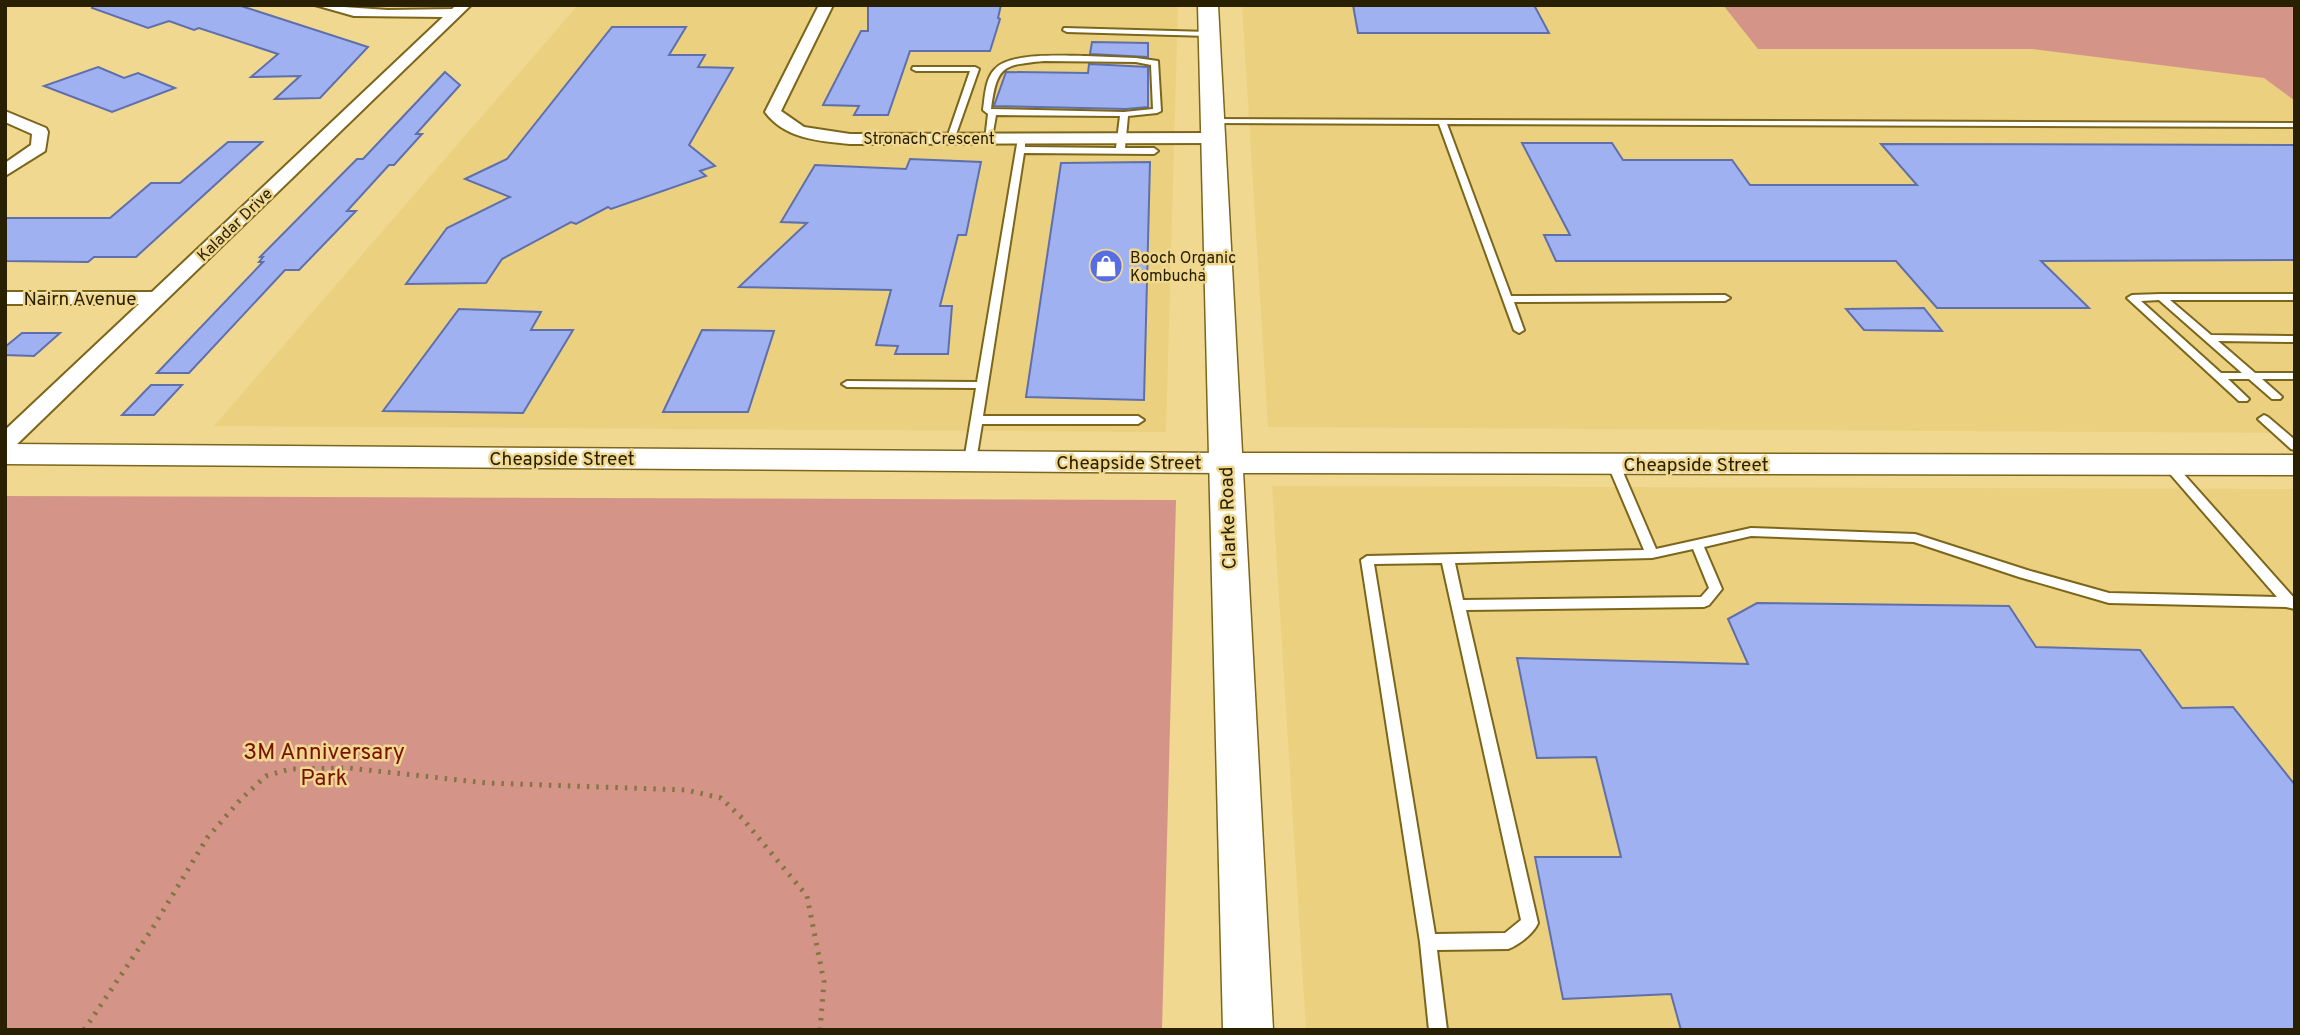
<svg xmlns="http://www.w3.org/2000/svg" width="2300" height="1035" viewBox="0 0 2300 1035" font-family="Overpass,sans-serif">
<rect width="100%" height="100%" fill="#f0d890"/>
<g fill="#ead07f">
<path d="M 578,5 L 1178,5 L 1166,432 L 214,426 Z"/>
<path d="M 1242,5 L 1723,5 L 1759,49 L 2032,49 L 2264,78 L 2295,101 L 2295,433 L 1268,427 Z"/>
<path d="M 1272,486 L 2295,489 L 2295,1030 L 1306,1030 Z"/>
</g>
<g fill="#d49588">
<path d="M 1723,5 L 2295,5 L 2295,101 L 2264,78 L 2032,49 L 1758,49 Z"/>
<path d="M 5,496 L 1176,500 L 1162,1030 L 5,1030 Z"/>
</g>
<g fill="#9fb1f1" stroke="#5f6fab" stroke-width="2">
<path d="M 93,5 L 238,5 L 368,47 L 320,98 L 275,99 L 300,76 L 251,77 L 278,54 L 199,28 L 194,30 L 169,21 L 148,28 L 92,8 Z"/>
<path d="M 868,5 L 1001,5 L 998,18 L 1000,19 L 990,51 L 910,51 L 888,115 L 854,115 L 859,106 L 823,105 L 861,31 L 868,31 Z"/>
<path d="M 1353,5 L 1534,5 L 1549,33 L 1358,33 Z"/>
<path d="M 612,27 L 686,27 L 669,55 L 705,55 L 698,67 L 733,68 L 689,145 L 715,166 L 700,171 L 706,176 L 611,209 L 608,207 L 576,224 L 571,222 L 502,259 L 486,283 L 406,284 L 447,228 L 510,197 L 465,179 L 507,159 Z"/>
<path d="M 1092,42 L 1148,43 L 1148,57 L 1090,54 Z"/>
<path d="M 1089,64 L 1148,67 L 1148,107 L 1126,109 L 994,106 L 1006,72 L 1088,73 Z"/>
<path d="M 98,67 L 124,78 L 138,73 L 175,88 L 112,112 L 44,86 Z"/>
<path d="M 445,72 L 460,85 L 416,134 L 422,134 L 394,165 L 389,165 L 347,211 L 356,211 L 299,270 L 285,270 L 189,373 L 157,373 L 263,262 L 259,262 L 263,257 L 260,257 L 357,159 L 363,159 Z"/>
<path d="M 228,142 L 262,142 L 136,257 L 94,257 L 88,262 L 5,261 L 5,218 L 110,218 L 151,183 L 180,183 Z"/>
<path d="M 1522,143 L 1612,143 L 1623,160 L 1732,160 L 1750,185 L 1917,185 L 1881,144 L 2295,145 L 2295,260 L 2041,261 L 2089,308 L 1937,308 L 1896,261 L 1556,261 L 1544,235 L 1570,235 Z"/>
<path d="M 910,159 L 981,162 L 966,235 L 958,235 L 940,306 L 952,306 L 948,354 L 895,354 L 898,346 L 876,345 L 891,290 L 739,287 L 807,223 L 781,222 L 815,165 L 906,169 Z"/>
<path d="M 1150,162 L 1144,400 L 1026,397 L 1061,163 Z"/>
<path d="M 1924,308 L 1942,331 L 1864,330 L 1846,309 Z"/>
<path d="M 459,309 L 541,312 L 531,330 L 573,330 L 523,413 L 383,411 Z"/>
<path d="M 702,330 L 774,331 L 748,412 L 663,412 Z"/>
<path d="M 22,333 L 60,333 L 34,356 L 5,355 L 5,347 Z"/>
<path d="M 151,385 L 182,385 L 154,415 L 122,415 Z"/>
<path d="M 1757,603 L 2009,606 L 2036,647 L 2140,650 L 2182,708 L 2233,707 L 2295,785 L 2295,1030 L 1681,1030 L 1671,994 L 1563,999 L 1535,857 L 1621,857 L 1596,757 L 1537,758 L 1517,658 L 1748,664 L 1728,619 Z"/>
</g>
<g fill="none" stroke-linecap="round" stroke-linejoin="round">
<defs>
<g id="service">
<path d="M 1064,28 L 1209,32 L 1213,34 L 1209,36 L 1067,32 L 1063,30 Z"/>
<path d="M 1086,56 L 1136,58 L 1158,61 L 1161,111 L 1157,113 L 1128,116 L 1125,148 L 1154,148 L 1158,151 L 1154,154 L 1024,153 L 983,416 L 1138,416 L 1144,420 L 1138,424 L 982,424 L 976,461 L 970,465 L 966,464 L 964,461 L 976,388 L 847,387 L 842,384 L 847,381 L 977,382 L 1018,138 L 1025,136 L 1025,147 L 1116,148 L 1120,116 L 996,115 L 992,138 L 985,140 L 988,114 L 983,110 C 985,97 985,79 995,69 C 1011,52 1064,56 1086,56 ZM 1044,61 L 1136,62 L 1151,65 L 1153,109 L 1124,112 L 991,109 C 997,66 1002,65 1044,61 Z"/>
<path d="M 913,67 L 975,67 L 979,69 L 954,140 L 947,138 L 970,71 L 916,71 L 912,69 Z"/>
<path d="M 1208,119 L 2295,123 L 2295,127 L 1447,124 L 1511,296 L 1725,295 L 1730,298 L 1725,301 L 1514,302 L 1524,330 L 1519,333 L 1514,330 L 1439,124 L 1211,123 L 1207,121 Z"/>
<path d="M 2161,294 L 2295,294 L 2295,300 L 2170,300 L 2211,335 L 2295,336 L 2295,342 L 2218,341 L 2255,373 L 2295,373 L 2295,379 L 2262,379 L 2280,395 L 2282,397 L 2280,399 L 2272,399 L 2249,379 L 2228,379 L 2249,399 L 2247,401 L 2239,401 L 2127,298 L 2132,295 ZM 2159,300 L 2242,373 L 2221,373 L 2141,301 Z"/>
<path d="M 2264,415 L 2268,417 L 2295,440 L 2295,450 L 2291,449 L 2260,421 L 2258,419 Z"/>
<path d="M 1613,459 L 1619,463 L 1656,549 L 1751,528 L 1915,534 L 2027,570 L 2109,593 L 2277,597 L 2165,468 L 2163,465 L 2169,461 L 2173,462 L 2295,599 L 2295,609 L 2286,607 L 2109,603 L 2019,577 L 1914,542 L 1751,536 L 1704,547 L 1722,589 L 1709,605 L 1704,607 L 1466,610 L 1538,923 C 1534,933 1519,945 1508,949 L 1437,950 L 1447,1030 L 1429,1030 L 1420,942 L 1361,560 L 1367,556 L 1644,550 L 1607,463 ZM 1693,549 L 1709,588 L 1701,597 L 1463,600 L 1455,563 L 1652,558 ZM 1442,563 L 1521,920 L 1505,933 L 1435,934 L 1374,564 Z"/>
</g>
<g id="minor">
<path d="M 315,5 L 388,10 L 452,9 L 456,5 L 471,5 L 13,448 L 5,450 L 5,430 L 139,304 L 5,304 L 5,292 L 152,292 L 443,17 L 354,16 Z"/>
<path d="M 819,5 L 833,5 L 781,111 L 804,127 L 850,134 L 1212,133 L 1220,138 L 1212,143 L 850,144 C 819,141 785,139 765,112 Z"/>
<path d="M 5,111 L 46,128 L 48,132 L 45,151 L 5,176 L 5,163 L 31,145 L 32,134 L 5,122 Z"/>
</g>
<path id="tertiary" d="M 5,444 L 1224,453 L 2295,455 L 2295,475 L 1224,473 L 5,464 Z"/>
<path id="secondary" d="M 1198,5 L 1218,5 L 1273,1030 L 1223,1030 Z"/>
</defs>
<use href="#service" stroke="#7c661b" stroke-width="4"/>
<use href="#minor" stroke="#7c661b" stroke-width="4"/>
<use href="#tertiary" stroke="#7c661b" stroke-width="3"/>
<use href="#secondary" stroke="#7c661b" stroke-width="3"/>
<path stroke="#857543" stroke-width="5" stroke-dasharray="2.5 7" stroke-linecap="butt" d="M 84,1030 L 152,929 L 207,838 L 241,799 L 266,776 L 290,769 L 349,768 L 487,783 L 686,790 L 721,798 L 742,818 L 807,896 L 824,982 L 820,1030"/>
<use href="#service" fill="#fff" fill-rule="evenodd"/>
<use href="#minor" fill="#fff" fill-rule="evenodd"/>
<use href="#tertiary" fill="#fff" fill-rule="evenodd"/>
<use href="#secondary" fill="#fff" fill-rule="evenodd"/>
</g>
<defs>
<symbol id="shop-disc" viewBox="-11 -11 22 22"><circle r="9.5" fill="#576de3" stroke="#f0d890"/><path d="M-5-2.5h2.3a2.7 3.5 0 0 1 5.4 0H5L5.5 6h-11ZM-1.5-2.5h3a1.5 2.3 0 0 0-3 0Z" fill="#fff"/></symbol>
</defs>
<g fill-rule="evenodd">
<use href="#shop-disc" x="1087" y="247" width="38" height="38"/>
</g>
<g text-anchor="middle" stroke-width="5" stroke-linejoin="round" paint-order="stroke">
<g font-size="16" fill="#292002" stroke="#f0d890">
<text x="929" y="144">Stronach Crescent</text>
<text transform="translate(234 224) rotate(-44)" y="6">Kaladar Drive</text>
</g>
<g font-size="16" fill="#292002" stroke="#f0d890" text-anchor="start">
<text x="1130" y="263">Booch Organic<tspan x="1130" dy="18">Kombucha</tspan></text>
</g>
<g font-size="19" fill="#292002" stroke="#f0d890">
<text x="80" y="305">Nairn Avenue</text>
<text x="562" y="465">Cheapside Street</text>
<text x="1129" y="469">Cheapside Street</text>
<text x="1696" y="471">Cheapside Street</text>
<text transform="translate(1227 518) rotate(-92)" y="7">Clarke Road</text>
</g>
<g font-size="23" fill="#7b1000" stroke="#f0d890">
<text x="324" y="759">3M Anniversary<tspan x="324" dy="26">Park</tspan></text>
</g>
</g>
<rect width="2300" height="1035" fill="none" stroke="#292002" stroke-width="14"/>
</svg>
